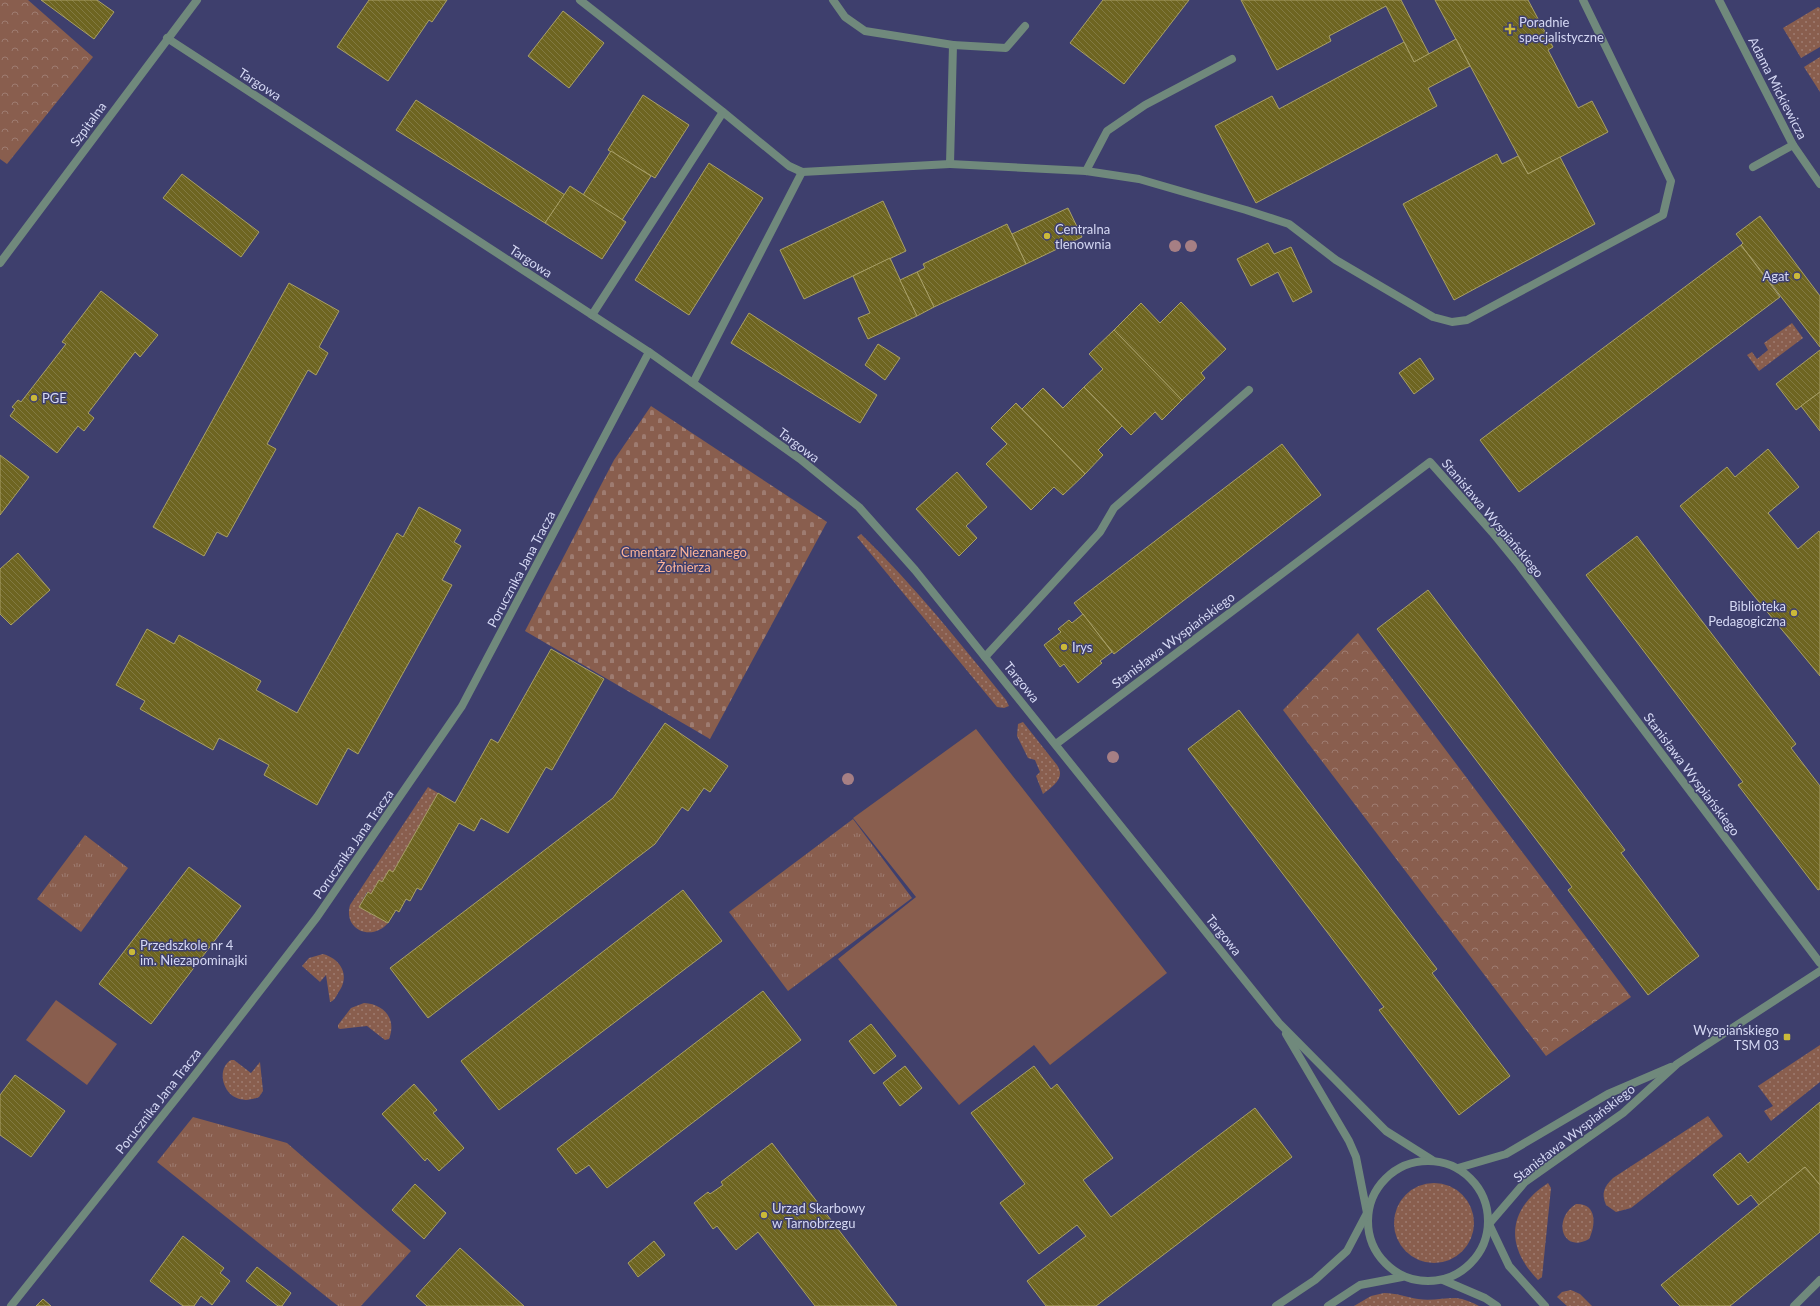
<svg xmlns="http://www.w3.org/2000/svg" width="1820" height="1306" viewBox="0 0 1820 1306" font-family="Lato,sans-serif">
<defs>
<pattern id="grass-dots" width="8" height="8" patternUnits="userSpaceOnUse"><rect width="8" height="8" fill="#895e4e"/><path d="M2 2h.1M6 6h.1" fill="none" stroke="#9e7c71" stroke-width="1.8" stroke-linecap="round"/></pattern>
<pattern id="forest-crowns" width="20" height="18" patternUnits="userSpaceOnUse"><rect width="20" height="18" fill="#895e4e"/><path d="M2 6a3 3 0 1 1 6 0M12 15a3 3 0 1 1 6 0" fill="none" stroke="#9e7c71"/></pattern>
<pattern id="cemetery-stones" width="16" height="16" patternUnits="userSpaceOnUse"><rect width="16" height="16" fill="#895e4e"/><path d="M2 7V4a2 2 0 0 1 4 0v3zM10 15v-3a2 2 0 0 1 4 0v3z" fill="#9e7c71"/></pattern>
<pattern id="park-tufts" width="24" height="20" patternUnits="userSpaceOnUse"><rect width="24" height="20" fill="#895e4e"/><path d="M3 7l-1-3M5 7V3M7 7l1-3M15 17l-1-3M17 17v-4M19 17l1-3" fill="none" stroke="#9e7c71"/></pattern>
<pattern id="building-back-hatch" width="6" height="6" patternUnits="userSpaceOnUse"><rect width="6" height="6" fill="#6e6521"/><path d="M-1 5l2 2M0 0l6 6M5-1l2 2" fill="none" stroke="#827a42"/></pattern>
</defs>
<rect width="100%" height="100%" fill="#3e3f6d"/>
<g fill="url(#grass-dots)">
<path d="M 1818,7 L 1820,8 L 1820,47 L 1801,58 L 1783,28 Z"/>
<path d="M 1820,57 L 1820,92 L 1804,67 Z"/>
<path d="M 1792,323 L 1803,338 L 1759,371 L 1747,355 L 1752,352 L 1757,359 L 1768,350 L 1764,343 Z"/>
<path d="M 861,534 C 914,585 960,643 1006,700 L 1009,706 L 1004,708 L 997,707 L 857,537 Z"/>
<path d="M 1023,722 L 1057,765 C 1066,778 1053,786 1043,794 L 1036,776 L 1040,772 L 1035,760 L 1028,758 L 1017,736 L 1018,724 Z"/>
<path d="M 428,787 L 438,793 L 393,872 L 382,882 L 379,880 L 371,894 L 367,892 L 359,907 L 388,923 C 372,942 343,930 350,905 Z"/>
<path d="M 323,954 C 341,959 351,976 338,993 C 336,997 334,1001 330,1002 L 326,975 L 320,982 L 302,966 L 309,958 Z"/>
<path d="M 364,1003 C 384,1004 397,1019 389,1039 L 385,1040 L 367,1026 L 340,1029 L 338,1028 L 338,1025 L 351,1008 Z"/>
<path d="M 1820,1045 L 1820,1082 L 1771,1121 L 1764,1111 L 1773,1106 L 1758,1086 Z"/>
<path d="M 231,1060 L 234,1060 L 251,1073 L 260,1062 L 263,1091 L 259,1097 C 225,1111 213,1070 231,1060 Z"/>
<path d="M 1708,1116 L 1723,1136 L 1631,1208 L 1616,1212 L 1606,1205 C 1601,1193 1604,1187 1613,1178 Z"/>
<path d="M 1548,1183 L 1551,1188 L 1542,1277 L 1538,1280 C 1505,1246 1507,1210 1548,1183 Z"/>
<circle cx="1434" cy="1223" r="40"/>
<path d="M 1576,1204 C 1597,1203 1596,1225 1589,1239 C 1562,1254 1552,1219 1576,1204 Z"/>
<path d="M 1571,1290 L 1580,1294 L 1592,1306 L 1567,1306 L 1557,1297 L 1562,1292 Z"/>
<path d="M 1384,1293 C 1396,1293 1406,1297 1418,1299 C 1431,1301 1443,1298 1456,1298 C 1464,1299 1472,1302 1479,1306 L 1354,1306 L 1371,1296 Z"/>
</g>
<g fill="url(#forest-crowns)">
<path d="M 0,0 L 28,0 L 93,57 L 7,164 L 0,159 Z"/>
<path d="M 1358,633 L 1631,997 L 1546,1056 L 1283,710 Z"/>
</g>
<path fill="url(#cemetery-stones)" d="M 651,406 L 827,522 L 710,739 L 525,631 L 614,460 Z"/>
<g fill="url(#park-tufts)">
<path d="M 853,819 L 912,898 L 788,991 L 729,912 Z"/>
<path d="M 85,835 L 128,868 L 81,932 L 37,899 Z"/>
<path d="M 193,1117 L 287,1143 L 411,1251 L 361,1306 L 338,1306 L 157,1162 Z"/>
</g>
<g fill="#895e4e">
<path d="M 976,729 L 1167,973 L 1050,1065 L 1034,1045 L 959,1105 L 838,959 L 916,897 L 853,818 Z"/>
<path d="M 56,1000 L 117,1044 L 87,1085 L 26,1040 Z"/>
</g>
<g fill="url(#building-back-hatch)" stroke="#a9a066">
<path d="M 41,0 L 97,0 L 114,12 L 94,39 Z"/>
<path d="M 369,0 L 447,0 L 432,22 L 429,20 L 388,81 L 337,47 Z"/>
<path d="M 1103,0 L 1189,0 L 1124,84 L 1070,43 Z"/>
<path d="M 1241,0 L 1401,0 L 1429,54 L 1414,62 L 1386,6 L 1329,36 L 1331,41 L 1277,70 Z"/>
<path d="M 1435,0 L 1528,0 L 1553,47 L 1548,50 L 1578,108 L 1592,101 L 1608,132 L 1528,174 Z"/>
<path d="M 563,11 L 604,43 L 569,88 L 528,56 Z"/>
<path d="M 1456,39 L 1470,66 L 1428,88 L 1437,106 L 1256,203 L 1215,126 L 1272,96 L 1279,109 L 1404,42 L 1414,62 Z"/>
<path d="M 643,95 L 689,125 L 655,178 L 608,150 Z"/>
<path d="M 416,100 L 565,195 L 545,223 L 396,130 Z"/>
<path d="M 611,151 L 651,176 L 622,220 L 583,195 Z"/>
<path d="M 1497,154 L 1502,164 L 1518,156 L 1528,174 L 1560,157 L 1595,224 L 1454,300 L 1403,204 Z"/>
<path d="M 709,163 L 763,198 L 689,315 L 635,280 Z"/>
<path d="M 182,174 L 259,232 L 241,257 L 163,198 Z"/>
<path d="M 570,186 L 626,222 L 602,259 L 545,223 Z"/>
<path d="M 883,201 L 906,251 L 804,299 L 780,250 Z"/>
<path d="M 1068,208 L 1082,237 L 1026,264 L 1012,234 Z"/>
<path d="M 1760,216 L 1820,296 L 1820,347 L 1741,245 L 1743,243 L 1736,234 Z"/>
<path d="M 1007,224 L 1026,264 L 934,307 L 917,272 L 925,268 L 923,264 Z"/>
<path d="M 1268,243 L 1274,254 L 1291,247 L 1312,292 L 1293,302 L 1278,272 L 1251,286 L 1237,259 Z"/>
<path d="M 1741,245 L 1780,297 L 1519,492 L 1480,440 Z"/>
<path d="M 890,258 L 917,316 L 868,339 L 858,318 L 870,313 L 853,276 Z"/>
<path d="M 917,272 L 934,307 L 917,316 L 900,280 Z"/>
<path d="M 289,283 L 339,311 L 319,347 L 328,353 L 316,375 L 308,370 L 267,444 L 276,449 L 227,537 L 217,532 L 204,556 L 153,527 Z"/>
<path d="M 101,291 L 158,335 L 140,357 L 135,352 L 88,413 L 94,418 L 84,431 L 78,426 L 57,453 L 10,416 L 15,409 L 12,407 L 18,400 L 21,402 L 66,344 L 62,342 Z"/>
<path d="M 1181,302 L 1226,349 L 1201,373 L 1205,378 L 1182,400 L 1114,330 L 1141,303 L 1160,323 Z"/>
<path d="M 749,313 L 877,395 L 860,423 L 731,343 Z"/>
<path d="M 1114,330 L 1182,400 L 1162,420 L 1155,412 L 1131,435 L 1084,387 L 1103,369 L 1089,354 Z"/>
<path d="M 878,344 L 900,358 L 885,380 L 865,365 Z"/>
<path d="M 1820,350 L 1820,392 L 1796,410 L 1776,384 Z"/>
<path d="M 1420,358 L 1434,379 L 1414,394 L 1399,373 Z"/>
<path d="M 1084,387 L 1122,426 L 1098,450 L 1103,455 L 1085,474 L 1022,409 L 1043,388 L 1063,408 Z"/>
<path d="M 1820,392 L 1820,431 L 1801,406 Z"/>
<path d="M 1016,403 L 1085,474 L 1063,495 L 1054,487 L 1031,510 L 986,464 L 1007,444 L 991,428 Z"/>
<path d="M 1282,444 L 1321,495 L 1114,654 L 1074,603 Z"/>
<path d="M 1768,449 L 1799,487 L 1768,513 L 1798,549 L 1819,531 L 1820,533 L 1820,676 L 1680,506 L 1727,467 L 1735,477 Z"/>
<path d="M 0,455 L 29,477 L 0,515 Z"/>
<path d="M 957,472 L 987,507 L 966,526 L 977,538 L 959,556 L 916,509 Z"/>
<path d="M 419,507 L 461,530 L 454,542 L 461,546 L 442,580 L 452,585 L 358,754 L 348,748 L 317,805 L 264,775 L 269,765 L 219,738 L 213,750 L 140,709 L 145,701 L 116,685 L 147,629 L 174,644 L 179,635 L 261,681 L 256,690 L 297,713 L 397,533 L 403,537 Z"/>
<path d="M 1637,536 L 1796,744 L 1791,748 L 1820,786 L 1820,889 L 1818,890 L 1738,785 L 1743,782 L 1586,575 Z"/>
<path d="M 18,553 L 50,590 L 11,625 L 0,614 L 0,569 Z"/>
<path d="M 1428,590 L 1625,850 L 1621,853 L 1699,956 L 1648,995 L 1568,890 L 1572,887 L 1377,629 Z"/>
<path d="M 1083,614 L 1112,652 L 1100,661 L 1102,663 L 1078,683 L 1064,664 L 1060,667 L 1044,645 L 1061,632 L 1058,629 L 1069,620 L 1072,623 Z"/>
<path d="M 551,649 L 604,679 L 552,770 L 546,767 L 508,833 L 481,818 L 474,831 L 459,823 L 421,890 L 417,888 L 410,901 L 406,899 L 399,912 L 396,910 L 388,923 L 359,907 L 368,892 L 371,894 L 379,880 L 382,882 L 389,870 L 393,872 L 438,793 L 455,803 L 491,739 L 498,743 Z"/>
<path d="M 1239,710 L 1437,969 L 1432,973 L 1510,1076 L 1459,1115 L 1379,1010 L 1384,1007 L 1188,749 Z"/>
<path d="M 665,723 L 728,766 L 710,792 L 704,788 L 688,811 L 682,807 L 655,844 L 428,1018 L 390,968 L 613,798 Z"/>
<path d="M 189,867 L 241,906 L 151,1024 L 99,984 Z"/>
<path d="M 683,890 L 722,941 L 499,1110 L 461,1061 Z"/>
<path d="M 763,991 L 801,1040 L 607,1188 L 589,1165 L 576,1174 L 557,1149 Z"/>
<path d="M 871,1024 L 896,1056 L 874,1074 L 849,1041 Z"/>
<path d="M 905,1066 L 922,1088 L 900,1106 L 883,1083 Z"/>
<path d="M 1034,1066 L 1051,1089 L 1057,1084 L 1113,1158 L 1083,1180 L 1111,1217 L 1255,1108 L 1292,1157 L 1096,1306 L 1046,1306 L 1027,1281 L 1086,1236 L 1077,1225 L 1039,1254 L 1000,1203 L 1025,1184 L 971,1113 Z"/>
<path d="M 15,1075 L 65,1111 L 31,1157 L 0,1135 L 0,1095 Z"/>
<path d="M 414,1084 L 437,1110 L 433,1113 L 464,1148 L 439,1171 L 427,1158 L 425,1161 L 382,1114 Z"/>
<path d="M 1820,1102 L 1820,1185 L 1805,1167 L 1759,1205 L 1751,1195 L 1738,1205 L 1713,1175 L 1740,1153 L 1748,1163 Z"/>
<path d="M 772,1143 L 897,1306 L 815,1306 L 758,1232 L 736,1250 L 717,1226 L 713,1229 L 694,1203 L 708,1192 L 710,1194 L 723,1185 L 721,1182 Z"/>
<path d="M 1805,1167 L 1820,1185 L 1820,1232 L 1730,1306 L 1680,1306 L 1675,1301 L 1661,1285 Z"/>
<path d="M 415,1184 L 446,1213 L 424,1239 L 392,1210 Z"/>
<path d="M 183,1236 L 224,1268 L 220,1273 L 230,1281 L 212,1305 L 201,1296 L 194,1306 L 183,1306 L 150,1281 Z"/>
<path d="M 654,1241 L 665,1255 L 638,1277 L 628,1263 Z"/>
<path d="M 460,1248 L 524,1306 L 427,1306 L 416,1296 Z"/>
<path d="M 257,1267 L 291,1293 L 282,1306 L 278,1306 L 246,1281 Z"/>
<path d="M 43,1299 L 51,1306 L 36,1306 Z"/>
</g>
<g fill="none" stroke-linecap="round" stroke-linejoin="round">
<g stroke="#70897c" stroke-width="8">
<path d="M 580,0 L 723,112 L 789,166 L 802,172 L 950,164 L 953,45 L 865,31 L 845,17 L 833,0"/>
<path d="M 953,45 L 1006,48 L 1025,26"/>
<path d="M 950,164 L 1086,171 L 1139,179 L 1246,210 L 1289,224 L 1336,260 L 1433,317 L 1452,322 L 1467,320 L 1663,215 L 1671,181 L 1583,0"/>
<path d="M 1753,167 L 1793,145"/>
<path d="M 1086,171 L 1107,131 L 1145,105 L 1232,59"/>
<path d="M 592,315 L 723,112"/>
<path d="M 693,383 L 802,172"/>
<path d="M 985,657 L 1100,532 L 1114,508 L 1249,390"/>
</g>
<g stroke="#70897c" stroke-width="8">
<path d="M 167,38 L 649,352 L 800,459 L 859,507 L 915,570 L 1279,1023 L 1386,1131 L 1432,1160"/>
<path d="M 0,263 L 197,0"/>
<path d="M 1056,744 L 1430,462 L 1492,532 L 1519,565 L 1820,963"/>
<path d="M 1286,1034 L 1349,1141 L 1356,1157 L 1367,1213"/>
<path d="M 1489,1224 L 1509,1266 L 1545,1306"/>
<path d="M 1443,1280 L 1485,1298 L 1497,1306"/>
<path d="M 11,1306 L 194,1076 L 317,917 L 462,706 L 649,352"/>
<path d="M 1794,1306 L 1820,1280"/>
</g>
<g stroke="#70897c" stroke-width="8">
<path d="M 1719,0 L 1793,145 L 1820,184"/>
<circle cx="1428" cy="1221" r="60"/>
<path d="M 1458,1168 L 1506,1154 L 1608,1094 L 1671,1067"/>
<path d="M 1489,1224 L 1525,1182 L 1623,1113 L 1677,1064 L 1820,971"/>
<path d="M 1276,1306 L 1315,1280 L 1347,1251 L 1367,1213"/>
<path d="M 1328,1306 L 1360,1285 L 1402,1277"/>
</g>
</g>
<g fill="#a67f84">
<circle cx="1175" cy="246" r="6"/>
<circle cx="1191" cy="246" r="6"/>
<circle cx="1113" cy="757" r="6"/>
<circle cx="848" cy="779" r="6"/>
</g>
<g fill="#cbb939" stroke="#3e3f6d" stroke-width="1.5">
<path d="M1508 23h4v4h4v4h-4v4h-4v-4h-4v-4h4z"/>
<circle cx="1047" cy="236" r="4"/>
<circle cx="1797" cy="276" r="4"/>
<circle cx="34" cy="398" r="4"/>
<circle cx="1794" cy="613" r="4"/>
<circle cx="1064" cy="647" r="4"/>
<circle cx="132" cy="952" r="4"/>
<rect x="1783" y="1033" width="8" height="8" rx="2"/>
<circle cx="764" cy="1215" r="4"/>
</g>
<g text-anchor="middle" stroke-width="3" stroke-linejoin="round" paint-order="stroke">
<g font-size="13" fill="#d5d8f4" stroke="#3e3f6d" text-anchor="start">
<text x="1519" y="27">Poradnie<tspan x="1519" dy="15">specjalistyczne</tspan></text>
<text x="1055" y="234">Centralna<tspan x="1055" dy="15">tlenownia</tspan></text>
<text x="1789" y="281" text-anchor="end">Agat</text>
<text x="42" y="403">PGE</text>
<text x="1786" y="611" text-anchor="end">Biblioteka<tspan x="1786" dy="15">Pedagogiczna</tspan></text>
<text x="1072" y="652">Irys</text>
<text x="140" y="950">Przedszkole nr 4<tspan x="140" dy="15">im. Niezapominajki</tspan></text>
<text x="1779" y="1035" text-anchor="end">Wyspiańskiego<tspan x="1779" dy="15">TSM 03</tspan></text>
<text x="772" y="1213">Urząd Skarbowy<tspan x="772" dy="15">w Tarnobrzegu</tspan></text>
</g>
<g font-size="13" fill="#d5d8f4" stroke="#3e3f6d">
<text transform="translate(260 84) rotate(33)" y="5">Targowa</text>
<text transform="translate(1778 88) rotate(63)" y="5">Adama Mickiewicza</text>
<text transform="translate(88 124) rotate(-54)" y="5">Szpitalna</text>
<text transform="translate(531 261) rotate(33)" y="5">Targowa</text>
<text transform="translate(799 445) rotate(37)" y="5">Targowa</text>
<text transform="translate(1493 518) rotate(50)" y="5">Stanisława Wyspiańskiego</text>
<text transform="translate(521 569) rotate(-62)" y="5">Porucznika Jana Tracza</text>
<text transform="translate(1173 640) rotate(-37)" y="5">Stanisława Wyspiańskiego</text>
<text transform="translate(1022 682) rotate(51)" y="5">Targowa</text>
<text transform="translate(1692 774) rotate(53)" y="5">Stanisława Wyspiańskiego</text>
<text transform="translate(353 844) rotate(-55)" y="5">Porucznika Jana Tracza</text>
<text transform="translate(1224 935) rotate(51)" y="5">Targowa</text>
<text transform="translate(158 1101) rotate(-52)" y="5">Porucznika Jana Tracza</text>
<text transform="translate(1574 1133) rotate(-38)" y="5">Stanisława Wyspiańskiego</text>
</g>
<g font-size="13" fill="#fcb397" stroke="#3e3f6d">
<text x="684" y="557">Cmentarz Nieznanego<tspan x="684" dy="15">Żołnierza</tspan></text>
</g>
</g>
</svg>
